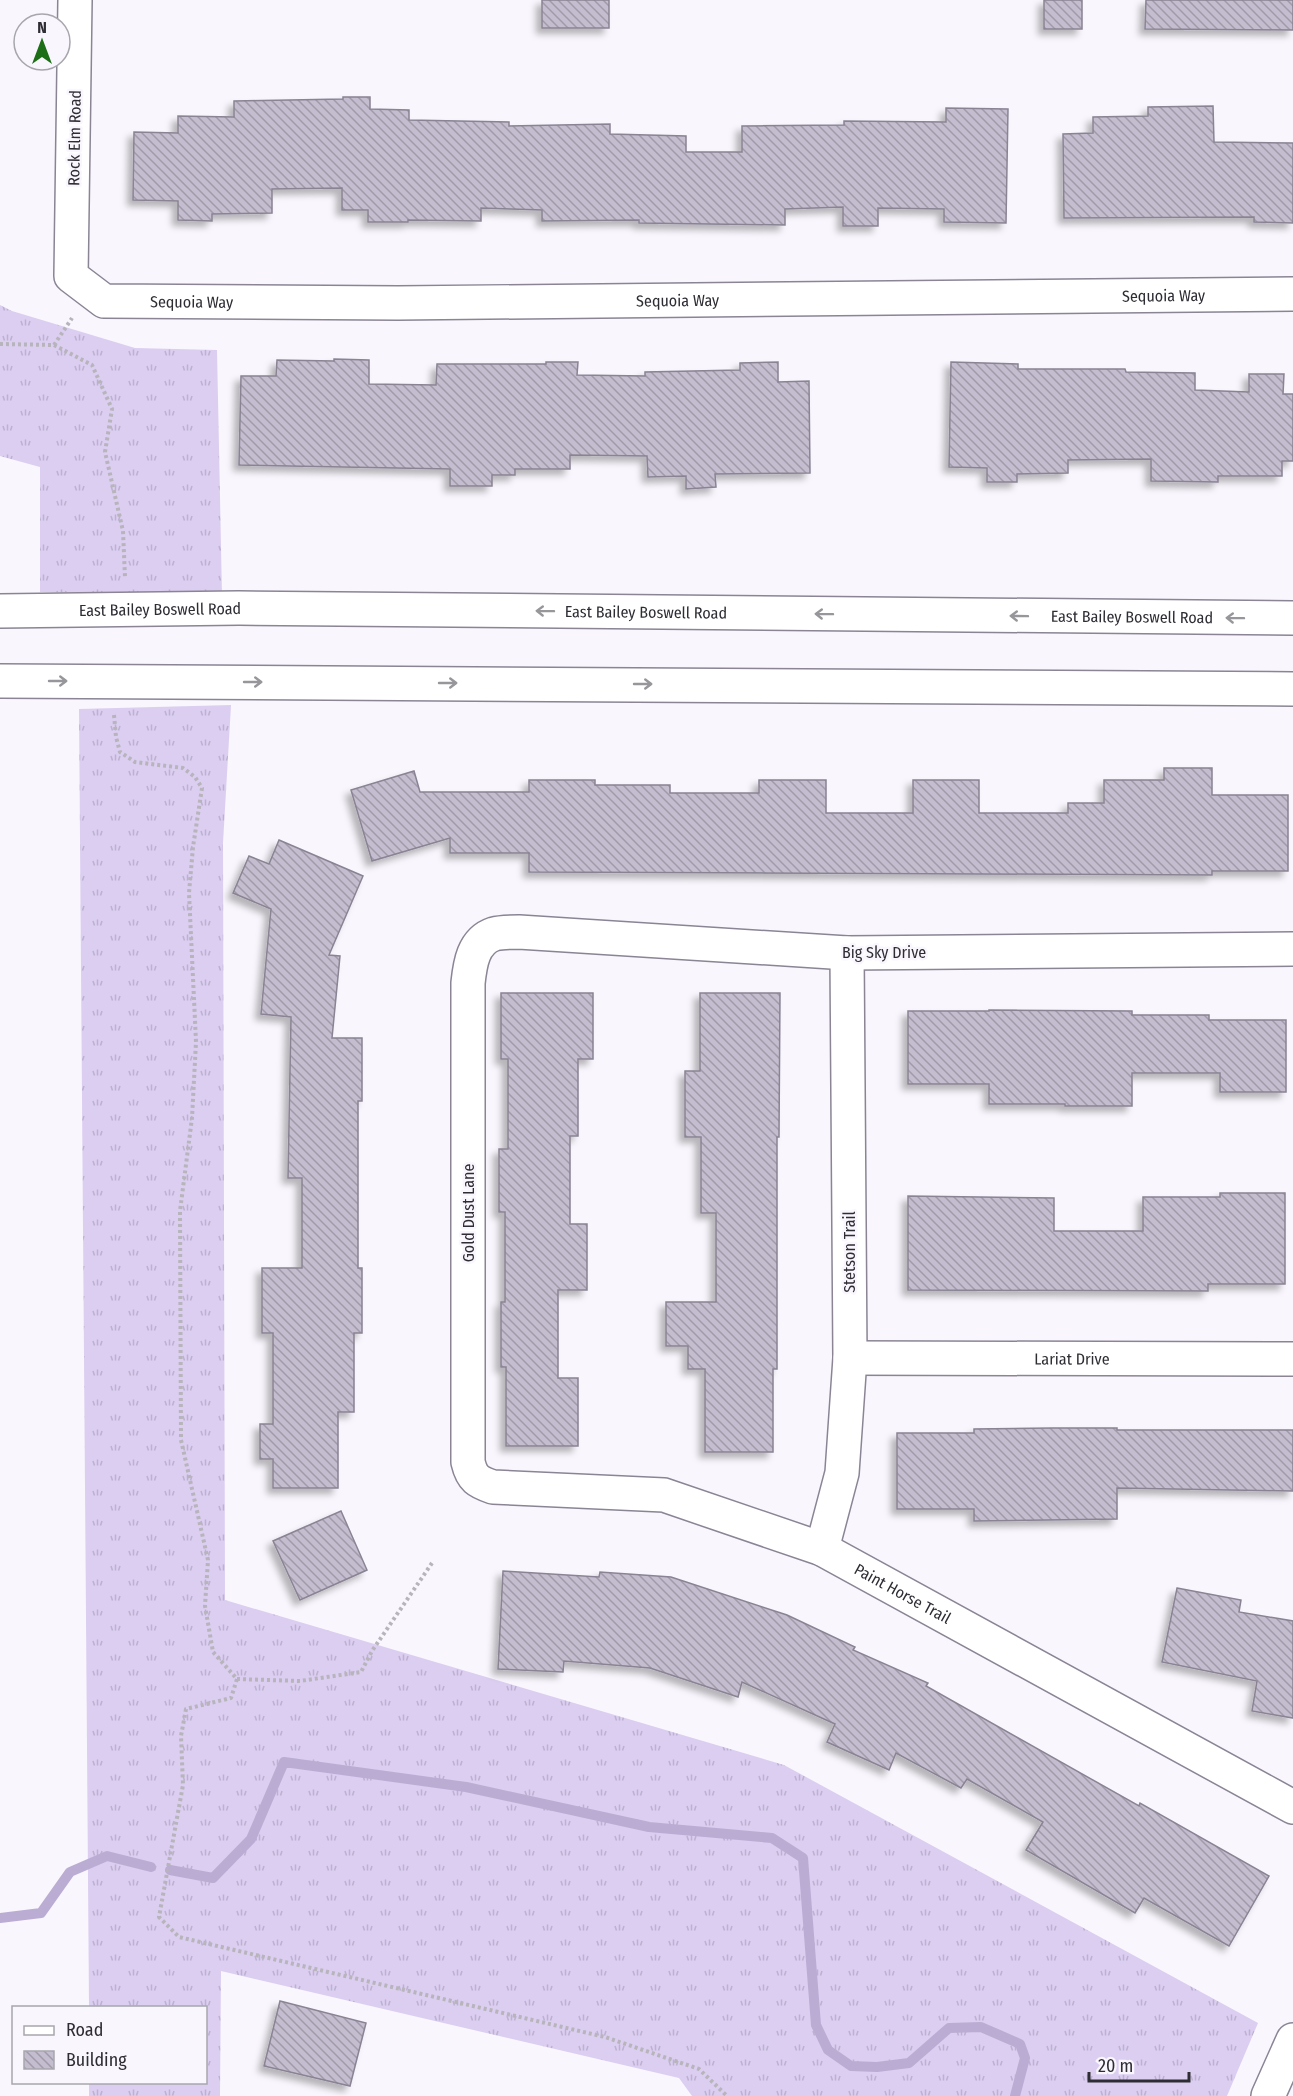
<svg xmlns="http://www.w3.org/2000/svg" width="1293" height="2096" viewBox="0 0 1293 2096" font-family="'Fira Sans Condensed',sans-serif">
<defs>
<pattern id="grass-tufts" width="24" height="20" patternUnits="userSpaceOnUse" patternTransform="scale(1.5)"><rect width="24" height="20" fill="#dbcef1"/><path d="M3 7l-1-3M5 7V3M7 7l1-3M15 17l-1-3M17 17v-4M19 17l1-3" fill="none" stroke="#bcb1cf"/></pattern>
<pattern id="building-back-hatch" width="6" height="6" patternUnits="userSpaceOnUse" patternTransform="scale(1.5)"><rect width="6" height="6" fill="#c4bdcf"/><path d="M-1 5l2 2M0 0l6 6M5-1l2 2" fill="none" stroke="#a09aa9"/></pattern>
<filter id="shadow"><feDropShadow dx="-5.5" dy="5.5" stdDeviation="3" flood-color="#0004"/></filter>
</defs>
<rect width="100%" height="100%" fill="#f9f6fd"/>
<g fill="url(#grass-tufts)">
<path d="M 0,305 L 12,311 L 135,348 L 217,350 L 222,596 L 40,592 L 40,467 L 0,456 Z"/>
<path d="M 231,705 L 223,843 L 225,1600 L 784,1765 L 1258,2023 L 1227,2096 L 692,2096 L 679,2078 L 221,1971 L 220,2096 L 89,2096 L 89,2083 L 206,2082 L 206,2008 L 89,2007 L 79,709 Z"/>
</g>
<g fill="none" stroke-linecap="round" stroke-linejoin="round">
<g stroke="#bbacd4" stroke-width="10">
<path d="M 170,1870 L 213,1878 L 251,1839 L 284,1762 L 466,1787 L 649,1827 L 772,1838 L 803,1858 L 816,2025 L 828,2050 L 851,2066 L 877,2067 L 909,2063 L 949,2028 L 981,2027 L 1020,2044 L 1025,2058 L 1015,2096"/>
<path d="M 0,1918 L 41,1913 L 70,1872 L 107,1856 L 151,1867"/>
</g>
</g>
<g fill="url(#building-back-hatch)" stroke="#898393" stroke-width="1.5" filter="url(#shadow)">
<rect x="542" y="0" width="67" height="28"/>
<rect x="1044" y="0" width="38" height="29"/>
<path d="M 1146,0 L 1293,0 L 1293,30 L 1145,29 Z"/>
<path d="M 343,97 L 370,97 L 370,109 L 409,110 L 409,120 L 509,122 L 509,126 L 610,124 L 610,134 L 686,136 L 686,152 L 742,152 L 742,126 L 844,125 L 844,121 L 946,122 L 946,108 L 1008,109 L 1006,223 L 944,222 L 944,209 L 878,208 L 878,226 L 843,226 L 843,207 L 785,209 L 785,225 L 639,223 L 639,220 L 542,221 L 542,210 L 481,208 L 481,221 L 408,220 L 408,222 L 368,222 L 368,210 L 342,210 L 342,188 L 272,189 L 272,213 L 212,214 L 212,221 L 178,220 L 178,201 L 133,200 L 134,132 L 178,133 L 178,116 L 234,117 L 234,101 L 343,99 Z"/>
<path d="M 1213,106 L 1214,142 L 1293,143 L 1293,223 L 1254,222 L 1254,217 L 1064,218 L 1063,134 L 1093,133 L 1093,117 L 1148,116 L 1148,107 Z"/>
<path d="M 334,359 L 369,360 L 369,384 L 436,385 L 437,364 L 546,364 L 546,362 L 578,362 L 577,375 L 645,376 L 645,372 L 740,370 L 740,363 L 778,362 L 778,382 L 809,381 L 810,473 L 715,474 L 716,487 L 686,489 L 686,476 L 648,477 L 647,456 L 570,455 L 570,469 L 515,469 L 515,475 L 492,475 L 492,486 L 450,486 L 450,469 L 239,465 L 241,376 L 276,376 L 277,360 L 334,361 Z"/>
<path d="M 951,362 L 1018,364 L 1018,369 L 1125,369 L 1126,372 L 1195,373 L 1195,390 L 1249,392 L 1249,374 L 1284,374 L 1283,394 L 1293,394 L 1293,461 L 1282,461 L 1282,476 L 1218,476 L 1218,482 L 1151,481 L 1151,459 L 1068,460 L 1068,473 L 1017,474 L 1017,482 L 987,482 L 987,468 L 949,467 Z"/>
<path d="M 1164,768 L 1212,768 L 1212,795 L 1288,795 L 1288,871 L 1212,871 L 1212,875 L 529,872 L 529,853 L 450,853 L 450,838 L 372,861 L 351,790 L 414,771 L 420,792 L 529,792 L 529,780 L 595,780 L 595,785 L 670,785 L 670,793 L 759,793 L 759,780 L 826,780 L 826,813 L 913,813 L 913,780 L 979,780 L 979,813 L 1068,813 L 1068,803 L 1104,803 L 1104,780 L 1164,780 Z"/>
<path d="M 279,840 L 363,876 L 329,955 L 340,956 L 332,1038 L 362,1038 L 362,1101 L 358,1101 L 358,1268 L 362,1268 L 362,1333 L 354,1333 L 354,1412 L 338,1412 L 338,1488 L 273,1488 L 273,1459 L 260,1459 L 260,1424 L 273,1424 L 273,1333 L 262,1333 L 262,1268 L 302,1268 L 302,1178 L 288,1178 L 291,1017 L 261,1014 L 271,909 L 233,893 L 249,856 L 269,864 Z"/>
<path d="M 501,993 L 593,993 L 593,1059 L 578,1059 L 578,1136 L 570,1136 L 570,1224 L 587,1224 L 587,1290 L 558,1290 L 558,1378 L 578,1378 L 578,1446 L 506,1446 L 506,1367 L 501,1367 L 501,1302 L 505,1302 L 505,1212 L 499,1212 L 499,1149 L 508,1149 L 508,1059 L 501,1059 Z"/>
<path d="M 700,993 L 780,993 L 779,1137 L 777,1137 L 777,1369 L 773,1369 L 773,1452 L 705,1452 L 705,1369 L 688,1369 L 688,1346 L 666,1346 L 666,1302 L 716,1302 L 716,1213 L 701,1213 L 701,1137 L 685,1137 L 685,1071 L 700,1071 Z"/>
<path d="M 989,1010 L 1132,1011 L 1132,1015 L 1209,1015 L 1209,1020 L 1286,1020 L 1286,1092 L 1220,1092 L 1220,1073 L 1132,1073 L 1132,1106 L 1065,1106 L 1065,1104 L 989,1104 L 989,1084 L 908,1084 L 908,1011 L 989,1011 Z"/>
<path d="M 1220,1193 L 1285,1193 L 1285,1284 L 1208,1284 L 1208,1291 L 908,1290 L 908,1196 L 1054,1198 L 1054,1231 L 1143,1231 L 1143,1197 L 1220,1197 Z"/>
<path d="M 1052,1428 L 1117,1428 L 1117,1430 L 1293,1430 L 1293,1491 L 1117,1488 L 1117,1519 L 974,1521 L 974,1509 L 897,1509 L 897,1433 L 974,1433 L 974,1429 Z"/>
<path d="M 341,1511 L 367,1570 L 300,1600 L 273,1541 Z"/>
<path d="M 503,1571 L 599,1577 L 600,1572 L 671,1577 L 787,1615 L 855,1647 L 853,1650 L 928,1683 L 926,1686 L 1139,1806 L 1140,1803 L 1269,1876 L 1229,1946 L 1144,1898 L 1135,1913 L 1026,1850 L 1043,1822 L 967,1779 L 961,1788 L 896,1753 L 889,1770 L 827,1742 L 835,1724 L 742,1682 L 738,1697 L 650,1668 L 564,1661 L 563,1672 L 498,1669 Z"/>
<path d="M 1177,1588 L 1241,1600 L 1239,1612 L 1293,1621 L 1293,1718 L 1252,1711 L 1257,1681 L 1162,1662 Z"/>
<path d="M 280,2001 L 366,2023 L 350,2086 L 264,2066 Z"/>
</g>
<g fill="none" stroke-linecap="round" stroke-linejoin="round">
<defs>
<g id="minor">
<path id="s1" d="M 75,0 L 71,276 L 104,301 L 398,303 L 1293,294"/>
<path id="s2" d="M 1293,949 L 847,953 L 519,932 C 511,932 501,932 494,934 C 473,941 470,964 468,983 L 468,1462 C 472,1479 478,1482 493,1487 L 664,1495 L 822,1549 L 1293,1807"/>
<path id="s3" d="M 850,1358 L 1293,1359"/>
<path d="M 822,1549 L 842,1473 L 850,1358 L 847,953"/>
<path d="M 1268,2096 L 1293,2040"/>
</g>
<g id="major">
<path id="s4" d="M 0,611 L 239,608 L 1293,618"/>
<path d="M 0,681 L 1293,689"/>
</g>
</defs>
<use href="#minor" stroke="#8a8494" stroke-width="36"/>
<use href="#major" stroke="#8a8494" stroke-width="36"/>
<g stroke="#b7b4bb" stroke-width="4" stroke-dasharray="3 3" stroke-linecap="butt">
<path d="M 0,344 L 54,345 L 92,365 L 112,409 L 105,452 L 123,531 L 125,577"/>
<path d="M 54,345 L 72,318"/>
<path d="M 114,715 L 116,737 L 120,752 L 135,762 L 183,768 L 195,777 L 202,788 L 193,847 L 189,893 L 196,1042 L 192,1118 L 180,1211 L 181,1440 L 208,1560 L 205,1606 L 213,1652 L 237,1679 L 231,1698 L 186,1709 L 181,1736 L 183,1785 L 159,1917 L 179,1937 L 605,2037 L 699,2069 L 727,2096"/>
<path d="M 237,1679 L 300,1681 L 361,1672 L 372,1651 L 432,1563"/>
</g>
<use href="#minor" stroke="#fff" stroke-width="33"/>
<use href="#major" stroke="#fff" stroke-width="33"/>
</g>
<defs><path id="oneway-shaft" d="M-6 0H5M1.5-3L5.5 0L1.5 3" fill="none" stroke-width="1.6" stroke-linecap="round" stroke-linejoin="round" transform="scale(1.5)"/></defs>
<g stroke="#97969a">
<use href="#oneway-shaft" transform="translate(545 611) rotate(-179)"/>
<use href="#oneway-shaft" transform="translate(824 614) rotate(-179)"/>
<use href="#oneway-shaft" transform="translate(1019 616) rotate(-179)"/>
<use href="#oneway-shaft" transform="translate(1235 618) rotate(-179)"/>
<use href="#oneway-shaft" transform="translate(58 681)"/>
<use href="#oneway-shaft" transform="translate(253 682)"/>
<use href="#oneway-shaft" transform="translate(448 683)"/>
<use href="#oneway-shaft" transform="translate(643 684)"/>
</g>
<g text-anchor="middle" stroke-width="5" stroke-linejoin="round" paint-order="stroke">
<g font-size="16" fill="#2f2d34" stroke="#f9f6fd">
<text transform="translate(74 138) rotate(-89)" y="6">Rock Elm Road</text>
<text dy="6" stroke="none"><textPath href="#s1" startOffset="1377">Sequoia Way</textPath></text>
<text dy="6" stroke="none"><textPath href="#s1" startOffset="891">Sequoia Way</textPath></text>
<text dy="6" stroke="none"><textPath href="#s1" startOffset="405">Sequoia Way</textPath></text>
<text dy="6" stroke="none"><textPath href="#s4" startOffset="160">East Bailey Boswell Road</textPath></text>
<text dy="6" stroke="none"><textPath href="#s4" startOffset="646">East Bailey Boswell Road</textPath></text>
<text dy="6" stroke="none"><textPath href="#s4" startOffset="1132">East Bailey Boswell Road</textPath></text>
<text x="884" y="958">Big Sky Drive</text>
<text transform="translate(468 1213) rotate(-90)" y="6">Gold Dust Lane</text>
<text transform="translate(849 1252) rotate(-90)" y="6">Stetson Trail</text>
<text dy="6" stroke="none"><textPath href="#s3" startOffset="222">Lariat Drive</textPath></text>
<text dy="6" stroke="none"><textPath href="#s2" startOffset="1806">Paint Horse Trail</textPath></text>
</g>
</g>
<rect x="12" y="2006" width="195" height="78" fill="#f9f6fd" stroke="#a8a6ad" stroke-width="1.5"/>
<rect x="24" y="2026" width="30" height="9" fill="#ffffff" stroke="#a8a6ad" stroke-width="1.5"/>
<text x="66" y="2036" font-size="18" fill="#2f2d34">Road</text>
<rect x="24" y="2051" width="30" height="18" fill="url(#building-back-hatch)" stroke="#a8a6ad" stroke-width="1.5"/>
<text x="66" y="2066" font-size="18" fill="#2f2d34">Building</text>
<g transform="translate(42 42)"><circle r="28" fill="#f9f6fd" stroke="#a8a6ad" stroke-width="1.5"/>
<path d="M0-4.5L10 22L0 15L-10 22Z" fill="#1d6f17"/>
<text y="-9" font-size="16" font-weight="bold" text-anchor="middle" fill="#2f2d34">N</text>
</g>
<path d="M1089 2072v9h100v-9" fill="none" stroke="#2f2d34" stroke-width="3"/>
<text x="1098" y="2072" font-size="18" fill="#2f2d34" stroke="#f9f6fd" stroke-width="4.5" paint-order="stroke">20 m</text>
</svg>
